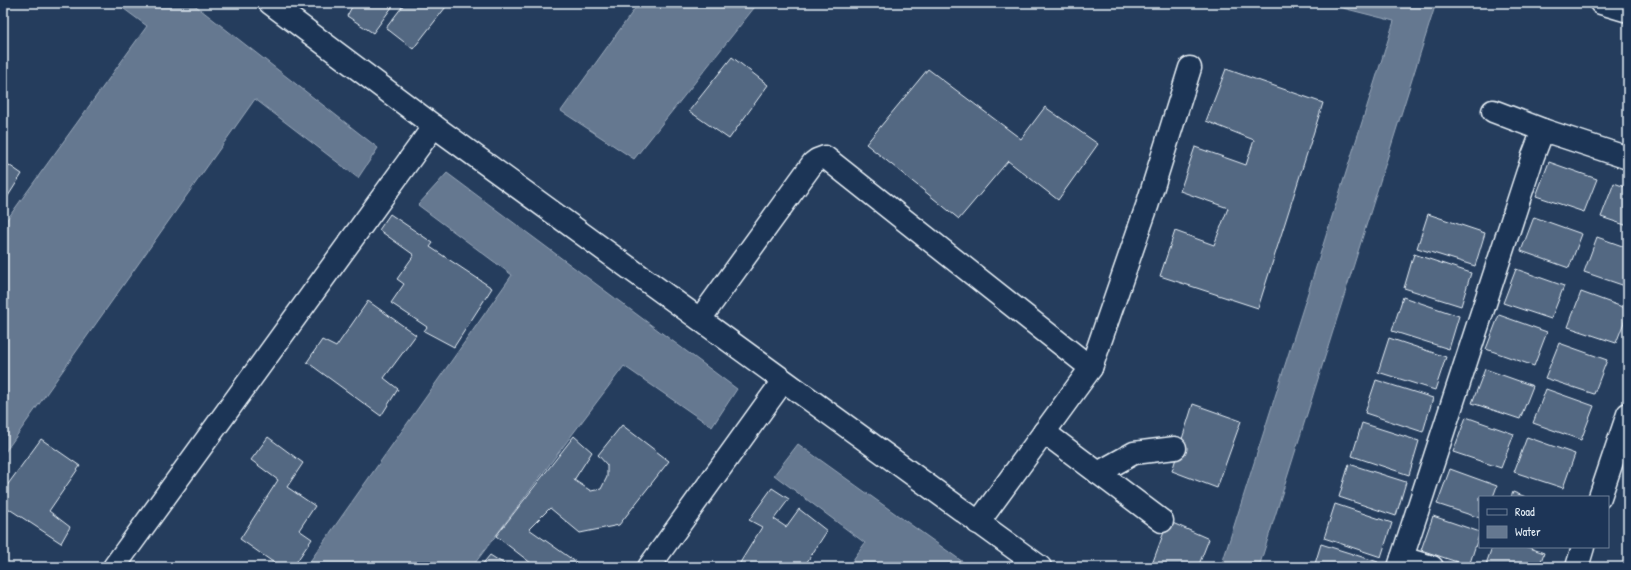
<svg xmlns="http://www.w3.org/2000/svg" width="1631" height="570" viewBox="0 0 1631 570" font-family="'Patrick Hand',sans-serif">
<rect width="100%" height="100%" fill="#253d5d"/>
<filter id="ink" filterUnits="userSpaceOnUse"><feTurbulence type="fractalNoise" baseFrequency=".025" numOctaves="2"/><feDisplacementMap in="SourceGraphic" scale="8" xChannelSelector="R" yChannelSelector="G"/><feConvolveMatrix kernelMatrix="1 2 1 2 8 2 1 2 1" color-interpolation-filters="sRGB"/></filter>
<g filter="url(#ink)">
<g fill="#657890" stroke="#99a8ba">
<path d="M 116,3 L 192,3 L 378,148 L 358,178 L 255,99 L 3,455 L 3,225 L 147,26 Z"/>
<path d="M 639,3 L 758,3 L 634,159 L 561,111 Z"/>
<path d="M 1323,3 L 1436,3 L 1259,567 L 1221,567 L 1394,21 Z"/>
<path d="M 447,173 L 737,389 L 712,427 L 624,366 L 472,567 L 306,567 L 512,275 L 418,205 Z"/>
<path d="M 798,444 L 970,567 L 848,567 L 865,543 L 774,475 Z"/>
</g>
<g fill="#536782" stroke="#e8f1f8">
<path d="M 354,3 L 395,3 L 373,33 L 347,16 Z"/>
<path d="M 405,3 L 449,3 L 413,49 L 386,28 Z"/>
<path d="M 732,57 L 768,85 L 729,139 L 689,111 Z"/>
<path d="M 928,69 L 1021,139 L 1045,107 L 1098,144 L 1058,200 L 1008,161 L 959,219 L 866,144 Z"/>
<path d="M 1226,69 L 1323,103 L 1258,308 L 1160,276 L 1175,231 L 1214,245 L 1228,208 L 1180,191 L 1195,147 L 1246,165 L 1254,140 L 1206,121 Z"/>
<path d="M 3,161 L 22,174 L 3,204 Z"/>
<path d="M 1549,162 L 1597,179 L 1584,212 L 1536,196 Z"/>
<path d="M 1614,183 L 1628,188 L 1628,226 L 1601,217 Z"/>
<path d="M 390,214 L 433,243 L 430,247 L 492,288 L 454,347 L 424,331 L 427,327 L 391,303 L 404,284 L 397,279 L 414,255 L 379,230 Z"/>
<path d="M 1428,214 L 1485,233 L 1475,266 L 1417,248 Z"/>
<path d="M 1534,217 L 1582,234 L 1569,268 L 1521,251 Z"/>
<path d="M 1597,237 L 1628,248 L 1628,287 L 1584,272 Z"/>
<path d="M 1414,254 L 1471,273 L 1461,306 L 1404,288 Z"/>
<path d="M 1516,269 L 1564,286 L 1551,319 L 1503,303 Z"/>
<path d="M 1581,292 L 1628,309 L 1628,312 L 1616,343 L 1568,327 Z"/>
<path d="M 1403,297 L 1459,316 L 1449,349 L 1392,331 Z"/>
<path d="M 368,301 L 416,335 L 384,378 L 398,389 L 381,416 L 307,362 L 322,340 L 336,347 Z"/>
<path d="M 1499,315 L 1547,332 L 1534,366 L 1486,349 Z"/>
<path d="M 1389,338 L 1446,357 L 1435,390 L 1378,372 Z"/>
<path d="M 1559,343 L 1607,360 L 1594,394 L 1545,378 Z"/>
<path d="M 1485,369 L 1533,386 L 1520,419 L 1472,403 Z"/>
<path d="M 1376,380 L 1433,398 L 1423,432 L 1365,413 Z"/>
<path d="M 1546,389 L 1594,406 L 1581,440 L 1533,423 Z"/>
<path d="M 1193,404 L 1241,421 L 1217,488 L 1172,471 Z"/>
<path d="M 1466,417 L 1514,434 L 1501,468 L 1453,452 Z"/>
<path d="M 1362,423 L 1419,441 L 1409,475 L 1352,456 Z"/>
<path d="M 622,425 L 669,461 L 619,525 L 580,533 L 550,508 L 529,529 L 583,567 L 536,567 L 496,536 L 574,436 L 592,452 L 574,480 L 591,491 L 601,489 L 607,477 L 607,465 L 598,455 Z"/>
<path d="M 268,437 L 303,463 L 287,487 L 315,506 L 299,530 L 312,539 L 293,567 L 280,567 L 240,539 L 278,480 L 251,460 Z"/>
<path d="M 1527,437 L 1575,454 L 1563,488 L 1514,472 Z"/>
<path d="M 41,439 L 80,466 L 49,511 L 70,527 L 61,543 L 3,505 L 3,491 Z"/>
<path d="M 1349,464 L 1406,482 L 1396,516 L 1339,497 Z"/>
<path d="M 1450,469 L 1497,486 L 1493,497 L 1480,497 L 1480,518 L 1437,504 Z"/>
<path d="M 772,488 L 789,499 L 774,519 L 786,527 L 799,509 L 827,531 L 805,565 L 808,567 L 740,567 L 738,566 L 762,527 L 749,520 Z"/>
<path d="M 1513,492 L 1526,497 L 1511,497 Z"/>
<path d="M 1335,504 L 1392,523 L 1381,557 L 1324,538 Z"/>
<path d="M 1433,516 L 1480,532 L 1469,566 L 1421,550 Z"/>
<path d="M 1168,521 L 1209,539 L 1198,567 L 1151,567 Z"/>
<path d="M 1321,544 L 1378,562 L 1376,567 L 1314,567 Z"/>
<path d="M 1492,547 L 1527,547 L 1544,553 L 1539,567 L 1485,567 Z"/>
<path d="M 490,555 L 509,567 L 480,567 Z"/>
</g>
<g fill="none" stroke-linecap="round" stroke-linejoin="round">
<defs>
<g id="minor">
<path d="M 270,3 L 434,126 L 1040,567"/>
<path d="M 1601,3 L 1628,11"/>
<path d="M 1493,111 L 1543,130"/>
<path d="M 700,319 L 813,163 L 817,160 L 825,157 L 1091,368 L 978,523"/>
<path d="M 1091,368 L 1147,206 L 1190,68"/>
<path d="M 1044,432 L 1162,521"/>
<path d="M 1098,473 L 1134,453 L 1175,448"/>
<path d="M 1600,497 L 1628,414"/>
<path d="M 1402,558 L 1432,567"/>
<path d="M 114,567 L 434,126"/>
<path d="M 649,567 L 783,381"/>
<path d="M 1399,567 L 1533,156 L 1543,130 L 1628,158"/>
<path d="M 1577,567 L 1583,547"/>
</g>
</defs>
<use href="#minor" stroke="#e8f1f8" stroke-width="25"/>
<use href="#minor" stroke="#1d3557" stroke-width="22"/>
</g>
</g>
<rect width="1631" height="570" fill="none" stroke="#1d3557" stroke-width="16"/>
<rect x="8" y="8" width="1615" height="554" fill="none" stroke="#e8f1f8" stroke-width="1.5" filter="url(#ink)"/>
<rect x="1479" y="496" width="130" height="52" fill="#1d3557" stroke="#6e8097"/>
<rect x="1487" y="509" width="20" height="6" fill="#1d3557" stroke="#6e8097"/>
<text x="1515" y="516" font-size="12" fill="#e8f1f8">Road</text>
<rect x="1487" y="526" width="20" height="12" fill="#657890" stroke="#6e8097"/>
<text x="1515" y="536" font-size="12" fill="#e8f1f8">Water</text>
</svg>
